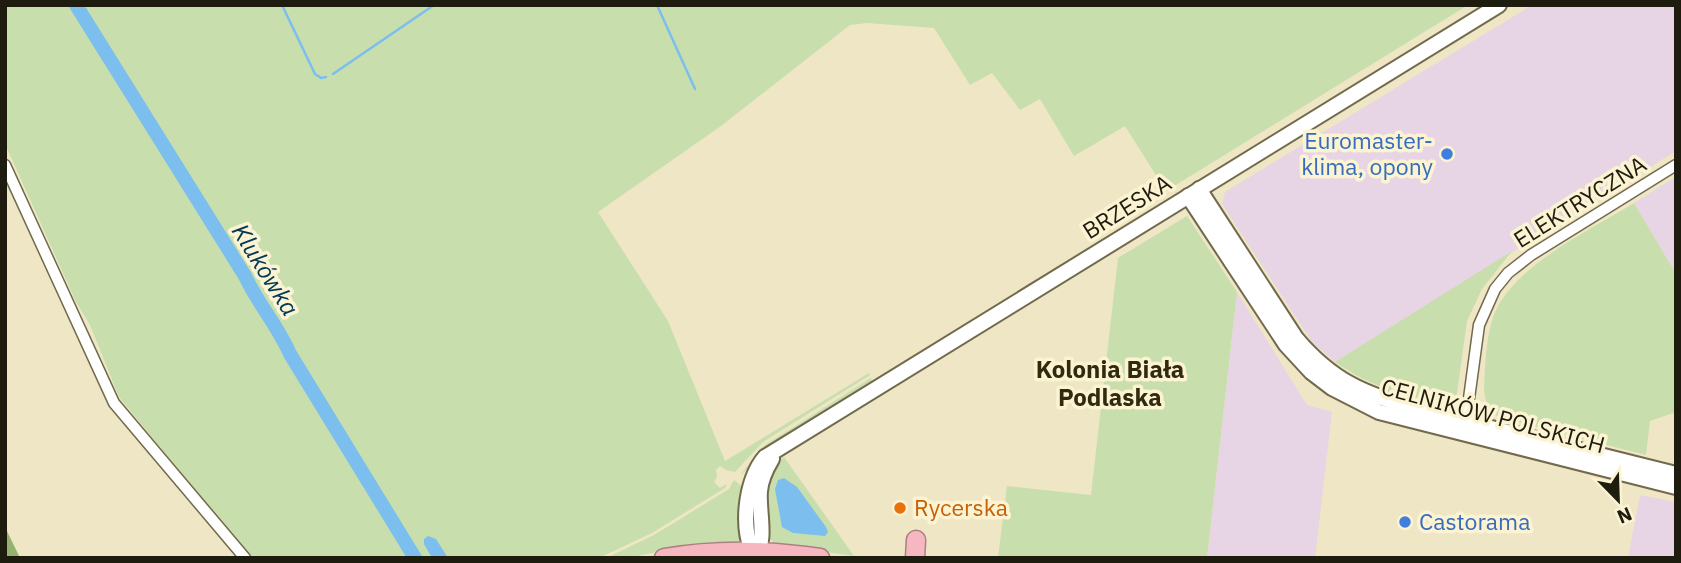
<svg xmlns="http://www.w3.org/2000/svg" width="1681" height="563" viewBox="0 0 1681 563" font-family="'IBM Plex Sans',sans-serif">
<rect width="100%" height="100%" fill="#eee6c5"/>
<g fill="#e7d5e5">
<path d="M 1532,5 L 1676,5 L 1676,151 L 1335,362 L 1313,343 L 1299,322 L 1222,204 L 1225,192 Z"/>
<path d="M 1676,177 L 1676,274 L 1634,203 Z"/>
<path d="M 1237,292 L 1307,405 L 1332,412 L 1315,558 L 1207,558 Z"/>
<path d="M 1640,495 L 1676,502 L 1676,558 L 1628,558 Z"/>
</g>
<g fill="#c9dead">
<path d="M 5,5 L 1468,5 L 1166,191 L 1125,126 L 1074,156 L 1040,99 L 1020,110 L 992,73 L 970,85 L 934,28 L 867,23 L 850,25 L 721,126 L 598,212 L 668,321 L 725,461 L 869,373 L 870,375 L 763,442 L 735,472 L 726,470 L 720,466 L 716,470 L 717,477 L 714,482 L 720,488 L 727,484 L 725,488 L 652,533 L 599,558 L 251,558 L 119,397 L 90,325 L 76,302 L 5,144 Z"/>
<path d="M 1634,203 L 1676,274 L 1676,412 L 1650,421 L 1646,455 L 1498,417 C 1481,403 1484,389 1485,368 C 1487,346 1488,321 1501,301 C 1528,259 1592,229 1634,203 Z"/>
<path d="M 1187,216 L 1237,292 L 1207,558 L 998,558 L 1007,486 L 1091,495 L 1118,258 Z"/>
<path d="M 1512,251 L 1482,289 L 1467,321 L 1456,400 L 1445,406 C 1403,395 1371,387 1335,362 Z"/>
<path d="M 871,378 L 873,382 L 870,386 L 741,474 L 765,445 Z"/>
<path d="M 784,457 L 854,556 L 777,545 L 767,537 L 763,510 L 771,467 Z"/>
<path d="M 734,480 L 743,487 L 742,538 L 738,541 L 675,548 L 629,558 L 606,558 L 654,535 L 729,489 Z"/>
</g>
<path fill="#96b26f" d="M 5,527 L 20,558 L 5,558 Z"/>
<g fill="#7cbeee">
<path d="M 784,478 L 797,487 L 826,527 L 828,532 L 825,536 L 793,533 L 782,527 L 775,489 L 778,480 Z"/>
<path d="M 428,536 L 436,539 L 448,558 L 432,558 L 424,544 L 424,539 Z"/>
</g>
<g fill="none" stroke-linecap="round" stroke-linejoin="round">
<g stroke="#7cbeee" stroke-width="2.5">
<path d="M 282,5 L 315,74 L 321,78 L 326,77"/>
<path d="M 657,5 L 695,89"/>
<path d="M 333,74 L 434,5"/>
</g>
<path stroke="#7cbeee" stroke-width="14" d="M 76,5 L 245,276 C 258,304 278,326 290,354 L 415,558"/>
<defs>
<g id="street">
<path d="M 5,165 L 114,403 L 245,558"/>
<path d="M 1465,428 L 1479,325 L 1495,289 L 1508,273 L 1531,255 L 1676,165"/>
</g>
<g id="secondary">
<path d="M 1199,189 L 1296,338 C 1333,382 1365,394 1419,410 L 1676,474"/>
<path d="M 1188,196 L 1286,345 L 1311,372 L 1332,388 L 1379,412 L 1676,487"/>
<path d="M 754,558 C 768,541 758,511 760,491 C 761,479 766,469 772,459"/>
<path d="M 756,558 C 739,534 745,479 765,457 L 1499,5"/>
</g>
<g id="highway">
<path d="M 664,558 C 716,549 768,550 820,558"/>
<path d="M 915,558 L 916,540"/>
</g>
</defs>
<use href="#street" stroke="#716a4d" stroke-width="13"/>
<use href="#secondary" stroke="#716a4d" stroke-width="18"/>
<use href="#highway" stroke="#ab8082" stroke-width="21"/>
<use href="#street" stroke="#fff" stroke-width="10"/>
<use href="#secondary" stroke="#fff" stroke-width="14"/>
<use href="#highway" stroke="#f7b7c0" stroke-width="18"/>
</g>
<g fill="#3f7fe0" stroke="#fbf3d2" stroke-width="2.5">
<circle cx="1447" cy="154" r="7"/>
<circle cx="1405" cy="522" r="7"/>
</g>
<circle fill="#e8710a" stroke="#fbf3d2" stroke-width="2.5" cx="900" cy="508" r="7"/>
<g text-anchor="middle" stroke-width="7" stroke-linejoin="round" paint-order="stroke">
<g font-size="23" fill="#366cbe" stroke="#fbf3d2" text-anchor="end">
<text x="1433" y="149">Euromaster-<tspan x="1433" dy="26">klima, opony</tspan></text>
<text x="1419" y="530" text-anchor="start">Castorama</text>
</g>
<g font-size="23" fill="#1e1b0f" stroke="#fbf3d2">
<text transform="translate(1580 202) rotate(-32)" y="8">ELEKTRYCZNA</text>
<text transform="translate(1127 207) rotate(-32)" y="8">BRZESKA</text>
<text transform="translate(1493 416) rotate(15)" y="8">CELNIKÓW POLSKICH</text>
</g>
<g font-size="23" fill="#c56008" stroke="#fbf3d2" text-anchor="start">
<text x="914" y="516">Rycerska</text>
</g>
<g font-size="24" font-style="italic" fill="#013857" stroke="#fbf3d2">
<text transform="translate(265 270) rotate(58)" y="8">Klukówka</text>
</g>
<g font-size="24" font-weight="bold" fill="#302a0e" stroke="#fbf3d2">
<text x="1110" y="378">Kolonia Biała<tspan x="1110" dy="28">Podlaska</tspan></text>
</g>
</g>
<rect width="1681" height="563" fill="none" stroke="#1e1b0f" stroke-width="14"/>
<g transform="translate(1618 500) rotate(157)" stroke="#fbf3d2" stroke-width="5" paint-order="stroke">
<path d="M0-5L12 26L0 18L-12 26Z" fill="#1e1b0f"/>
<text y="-10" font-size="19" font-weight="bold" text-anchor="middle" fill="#1e1b0f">N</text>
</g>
</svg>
